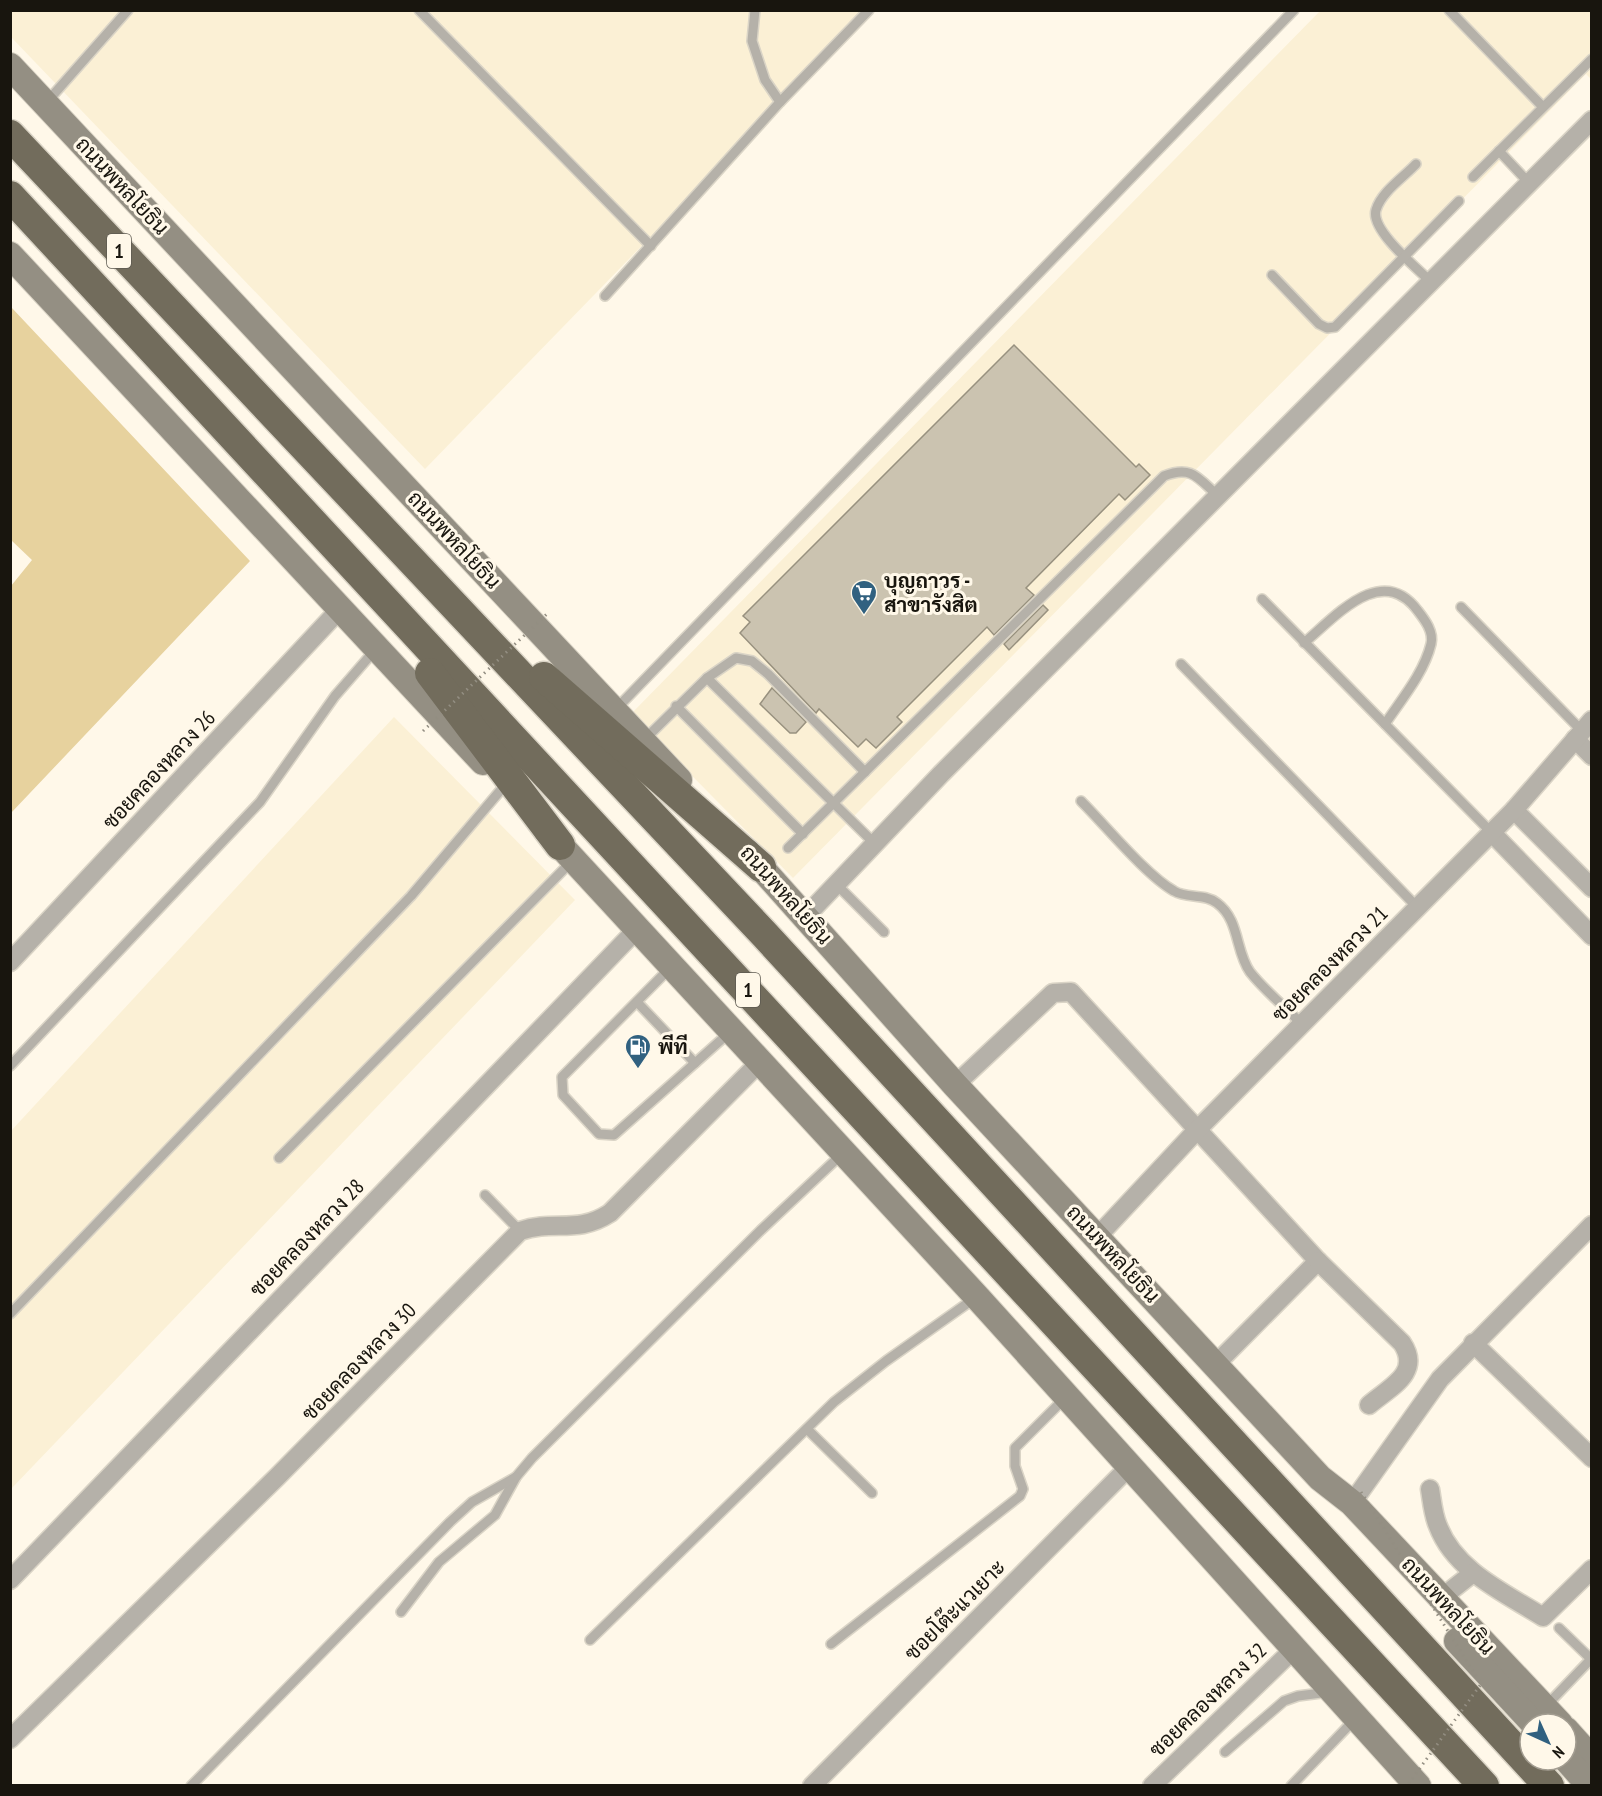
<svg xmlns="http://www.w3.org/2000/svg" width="1602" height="1796" viewBox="0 0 1602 1796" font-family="'PT Sans Narrow',Sarabun,sans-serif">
<rect width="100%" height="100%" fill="#fff8e9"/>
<g fill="#fbf0d5">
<path d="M 11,10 L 870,11 L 425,469 L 11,37 Z"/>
<path d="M 1320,11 L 1591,11 L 1591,79 L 1586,74 L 793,878 L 631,714 Z"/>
<path d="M 394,717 L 575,900 L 11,1489 L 10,1132 Z"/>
</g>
<path fill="#e7d29e" d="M 11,307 L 250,561 L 11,813 L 11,586 L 32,560 L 11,540 Z"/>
<g fill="#cbc3b0" stroke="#98917f" stroke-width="1.5">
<path d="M 1014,345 L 1136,467 L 1139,464 L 1150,475 L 1125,500 L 1119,494 L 1026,588 L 1034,595 L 994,635 L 987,627 L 897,717 L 902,722 L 876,748 L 866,739 L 858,747 L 819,709 L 816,713 L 740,633 L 750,622 L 743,616 Z"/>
<path d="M 1043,605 L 1048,610 L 1009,650 L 1004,644 Z"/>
<path d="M 772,688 L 806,722 L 796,733 L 790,733 L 760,704 Z"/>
</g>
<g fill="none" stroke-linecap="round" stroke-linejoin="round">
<defs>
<g id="service">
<path d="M 419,10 L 651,246"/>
<path d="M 1449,10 L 1543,107"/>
<path d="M 780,102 L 869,10"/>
<path d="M 46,103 L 128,10"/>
<path d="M 1499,151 L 1529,183"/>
<path d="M 1416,164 C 1404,177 1381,192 1376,210 C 1370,230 1417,268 1431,282"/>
<path d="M 1473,177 L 1592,59"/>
<path d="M 1272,275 L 1319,324 L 1327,328 L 1335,327 L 1459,201"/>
<path d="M 605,296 L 780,102 L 765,80 L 752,41 L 755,10"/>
<path d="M 1262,599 L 1491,832"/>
<path d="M 1461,607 L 1581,730"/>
<path d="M 1304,643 C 1336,616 1382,562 1418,611 C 1425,620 1434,632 1431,644 C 1424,673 1401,700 1385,724"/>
<path d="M 1181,664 L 1418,908"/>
<path d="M 707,678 L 874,843"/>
<path d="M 676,706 L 803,834"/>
<path d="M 616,709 L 1294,10"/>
<path d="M 644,740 L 707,678 L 736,658 L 752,661 L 768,674 L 865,772"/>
<path d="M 1081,801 C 1106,826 1146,875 1174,891 C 1187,899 1204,893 1217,903 C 1240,920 1235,951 1250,972 C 1265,991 1286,1008 1302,1024"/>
<path d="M 788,848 L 1164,476 C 1192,465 1198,478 1218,496"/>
<path d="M 835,883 L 884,932"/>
<path d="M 671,967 L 562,1077 L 563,1095 L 599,1134 L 614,1135 L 730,1032"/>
<path d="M 637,1002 L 695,1063"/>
<path d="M 10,1066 L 260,802 L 335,696 L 375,650"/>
<path d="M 279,1158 L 572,861"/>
<path d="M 485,1195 L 520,1231"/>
<path d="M 10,1314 L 411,896 L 505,785"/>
<path d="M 807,1429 L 872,1493"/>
<path d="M 401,1612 L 439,1562 L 495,1515 L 516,1477 L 532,1458 L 761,1230 L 842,1154"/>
<path d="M 590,1640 L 834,1402 L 886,1361 L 975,1298"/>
<path d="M 831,1644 L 1020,1496 L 1023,1489 L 1015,1466 L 1015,1448 L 1065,1398"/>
<path d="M 1547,1705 L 1591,1659 L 1559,1628"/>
<path d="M 1225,1752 L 1284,1701 L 1298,1696 L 1329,1692"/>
<path d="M 191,1786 L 450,1522 L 472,1502 L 516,1477"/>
<path d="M 1291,1786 L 1356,1718"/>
</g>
<g id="minor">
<path d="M 1575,739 L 1592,756"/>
<path d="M 1514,810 L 1592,888"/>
<path d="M 1491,832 L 1592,936"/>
<path d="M 805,917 L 941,774 L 1592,120"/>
<path d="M 10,962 L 340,609"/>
<path d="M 955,1085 L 1053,993 L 1071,992 L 1318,1261 L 1216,1364"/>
<path d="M 1097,1237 L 1197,1130 L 1514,810 L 1592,720"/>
<path d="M 1318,1261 L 1402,1343 C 1422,1373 1390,1387 1369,1405"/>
<path d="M 1473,1343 L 1592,1458"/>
<path d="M 1430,1489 C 1432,1501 1433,1515 1438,1526 C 1455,1571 1505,1593 1543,1617 L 1592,1569"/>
<path d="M 1352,1503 L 1440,1379 L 1592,1225"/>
<path d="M 10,1580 L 638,928"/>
<path d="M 1440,1599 L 1473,1573"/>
<path d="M 10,1739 L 277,1477 L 520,1231 C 555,1219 576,1235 610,1213 L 760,1062"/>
<path d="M 812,1786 L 1130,1466"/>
<path d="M 1152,1786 L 1295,1648"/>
</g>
<g id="secondary">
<path d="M 10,66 L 679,780"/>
<path d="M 10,255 L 483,762"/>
<path d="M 547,831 L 977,1297 L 1418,1786"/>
<path d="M 747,852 L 955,1085 L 1320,1478 L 1352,1503 L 1560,1724"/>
<path d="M 1457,1641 L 1534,1724"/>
<path d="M 1566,1730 L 1592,1759"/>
<path d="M 1566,1759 L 1590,1786"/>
</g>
<g id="trunk">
<path d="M 10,135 L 765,935 L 1549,1786"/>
<path d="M 10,196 L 1484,1786"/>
<path d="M 430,673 L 560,845"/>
<path d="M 544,677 L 761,867"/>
</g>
</defs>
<use href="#service" stroke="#dad4c6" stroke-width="12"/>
<use href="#minor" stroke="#dad4c6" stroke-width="21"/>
<use href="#secondary" stroke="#dad4c6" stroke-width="28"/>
<use href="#trunk" stroke="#dad4c6" stroke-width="33"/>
<use href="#service" stroke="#b5b1a9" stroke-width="9"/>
<use href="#minor" stroke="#b5b1a9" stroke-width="18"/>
<use href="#secondary" stroke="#948f83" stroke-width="26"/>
<use href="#trunk" stroke="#726c5c" stroke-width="30"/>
<g stroke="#938e82" stroke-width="3" stroke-dasharray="1.5 4.5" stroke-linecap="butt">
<path d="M 423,731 L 549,612"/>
<path d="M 1361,1492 L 1481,1684 L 1407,1786"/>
</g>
</g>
<defs>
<symbol id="supermarket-pin" viewBox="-11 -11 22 30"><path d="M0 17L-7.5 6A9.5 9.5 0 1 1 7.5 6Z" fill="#316180" stroke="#fff8e9"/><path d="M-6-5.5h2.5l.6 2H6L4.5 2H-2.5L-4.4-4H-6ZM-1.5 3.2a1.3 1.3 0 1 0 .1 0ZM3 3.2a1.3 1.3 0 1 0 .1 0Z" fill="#fff"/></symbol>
<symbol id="fuel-pin" viewBox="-11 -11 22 30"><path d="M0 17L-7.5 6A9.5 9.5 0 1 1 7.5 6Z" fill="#316180" stroke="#fff8e9"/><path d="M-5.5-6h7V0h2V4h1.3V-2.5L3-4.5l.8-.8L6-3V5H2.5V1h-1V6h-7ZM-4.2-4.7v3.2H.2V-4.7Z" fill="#fff"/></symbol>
</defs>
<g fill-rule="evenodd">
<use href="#supermarket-pin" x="849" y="578" width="30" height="40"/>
<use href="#fuel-pin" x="623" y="1032" width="30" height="40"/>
</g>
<g text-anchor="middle" stroke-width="6" stroke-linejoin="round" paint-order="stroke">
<g fill="#fff8e9" stroke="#5d5950" stroke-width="1.5">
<rect x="107" y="234" width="24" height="34" rx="4.5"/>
<rect x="736" y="973" width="24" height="34" rx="4.5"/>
</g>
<g font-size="20" font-weight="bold" fill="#18150e">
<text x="119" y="258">1</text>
<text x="748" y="997">1</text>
</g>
<g font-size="21" fill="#18150e" stroke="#fff8e9">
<text transform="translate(122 186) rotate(47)" y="7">ถนนพหลโยธิน</text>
<text transform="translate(454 540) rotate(47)" y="7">ถนนพหลโยธิน</text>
<text transform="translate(159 770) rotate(-47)" y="7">ซอยคลองหลวง 26</text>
<text transform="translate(786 895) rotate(48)" y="7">ถนนพหลโยธิน</text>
<text transform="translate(1330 964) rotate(-45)" y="7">ซอยคลองหลวง 21</text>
<text transform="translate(307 1238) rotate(-46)" y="7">ซอยคลองหลวง 28</text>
<text transform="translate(1113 1254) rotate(47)" y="7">ถนนพหลโยธิน</text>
<text transform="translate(359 1362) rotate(-46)" y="7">ซอยคลองหลวง 30</text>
<text transform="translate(1448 1606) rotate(47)" y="7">ถนนพหลโยธิน</text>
<text transform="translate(955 1610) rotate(-45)" y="7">ซอยโต๊ะแวเยาะ</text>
<text transform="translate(1208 1700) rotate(-44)" y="7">ซอยคลองหลวง 32</text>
</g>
<g font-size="21" font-weight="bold" fill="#18150e" stroke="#fff8e9" text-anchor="start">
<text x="884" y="588">บุญถาวร -<tspan x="884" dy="24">สาขารังสิต</tspan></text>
<text x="658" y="1054">พีที</text>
</g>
</g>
<rect width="1602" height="1796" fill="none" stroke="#18150e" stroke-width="24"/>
<g transform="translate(1548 1742) rotate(135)"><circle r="28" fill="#fff8e9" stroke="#a39d91" stroke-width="1.5"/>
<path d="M0-4.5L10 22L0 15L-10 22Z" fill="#316180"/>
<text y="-9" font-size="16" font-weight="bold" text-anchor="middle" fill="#18150e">N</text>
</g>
</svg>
